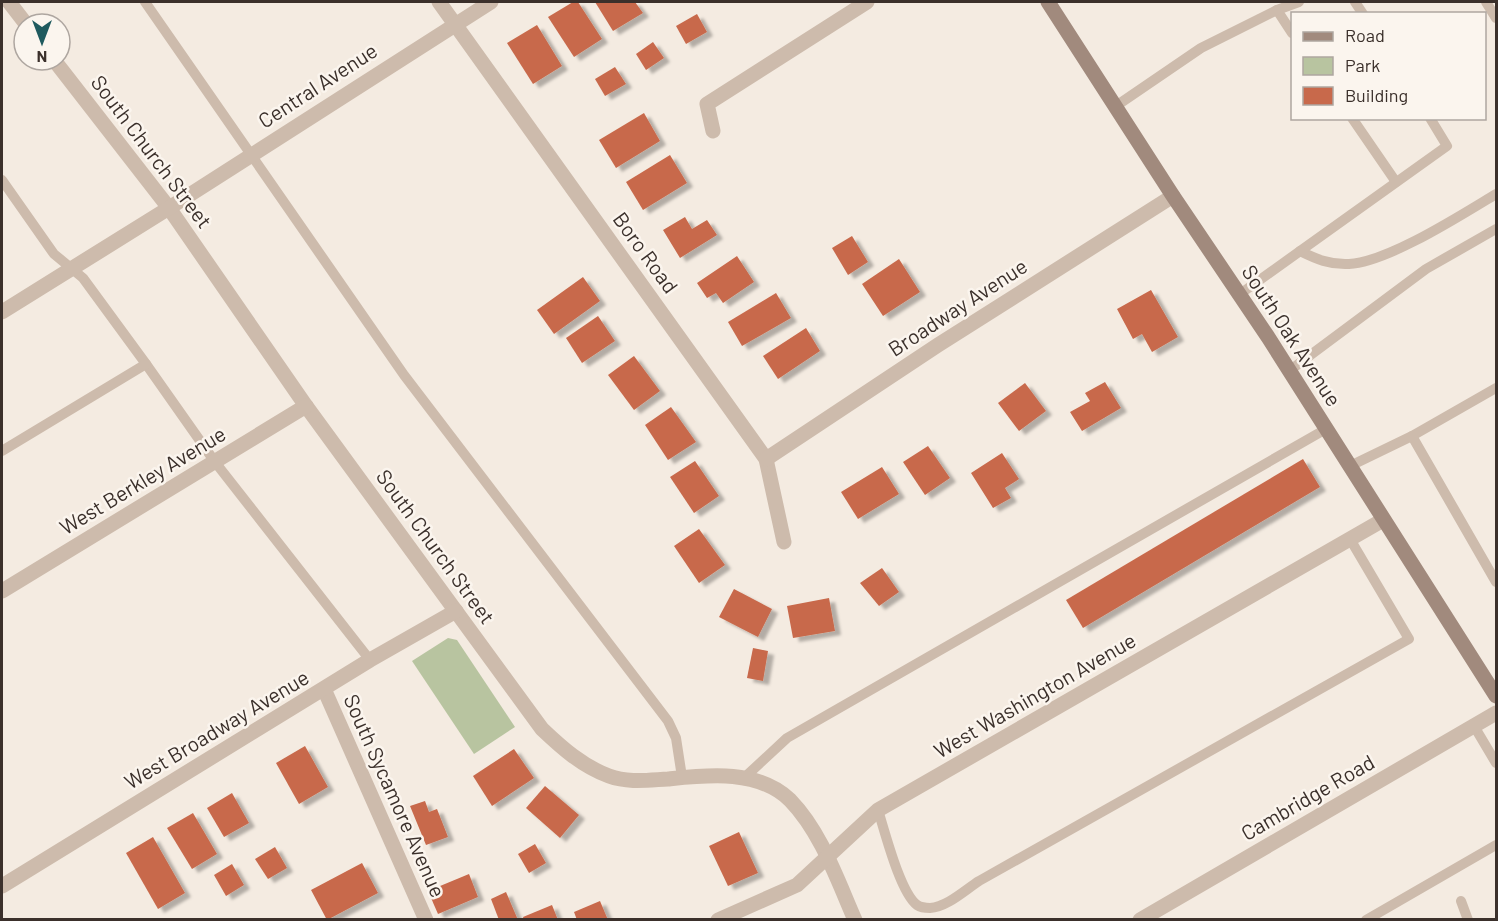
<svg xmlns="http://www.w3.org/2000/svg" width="1498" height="921" viewBox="0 0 1498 921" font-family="Barlow,sans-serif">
<defs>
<filter id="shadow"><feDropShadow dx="6" dy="4" stdDeviation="1.5" flood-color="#0004"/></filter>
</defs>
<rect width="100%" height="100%" fill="#f4ebe1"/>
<path fill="#b8c4a0" d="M 448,638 L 457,640 L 515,727 L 474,754 L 412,661 Z"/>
<g fill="#c8694b" filter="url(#shadow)">
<path d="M 573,2 L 578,2 L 602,39 L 574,57 L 548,17 Z"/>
<path d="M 595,2 L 635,2 L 643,13 L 613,31 Z"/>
<path d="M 697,14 L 707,32 L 686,44 L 676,26 Z"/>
<path d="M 537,25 L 562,66 L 533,84 L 507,43 Z"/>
<path d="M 653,42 L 664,58 L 646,70 L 636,54 Z"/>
<path d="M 615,67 L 626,84 L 605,96 L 595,79 Z"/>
<path d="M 644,113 L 660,141 L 616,168 L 599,140 Z"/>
<path d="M 670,155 L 687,183 L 643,210 L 626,182 Z"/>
<path d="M 685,217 L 692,229 L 707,220 L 717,235 L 680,258 L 663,230 Z"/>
<path d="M 852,236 L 868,262 L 848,275 L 832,248 Z"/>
<path d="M 737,256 L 754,282 L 723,303 L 716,293 L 707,298 L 697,283 Z"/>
<path d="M 899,259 L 920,292 L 883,316 L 862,284 Z"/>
<path d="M 583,277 L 600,301 L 554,334 L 537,310 Z"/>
<path d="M 1151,290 L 1178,337 L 1152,352 L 1142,334 L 1133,339 L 1117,309 Z"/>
<path d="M 776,293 L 791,318 L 742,346 L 728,322 Z"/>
<path d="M 598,316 L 615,341 L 582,363 L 566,338 Z"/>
<path d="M 806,328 L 820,351 L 778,379 L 763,356 Z"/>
<path d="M 634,356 L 660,391 L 634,410 L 608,375 Z"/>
<path d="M 1105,382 L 1121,408 L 1082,431 L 1070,412 L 1090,401 L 1085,393 Z"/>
<path d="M 1025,383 L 1046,411 L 1019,431 L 998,403 Z"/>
<path d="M 671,407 L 696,442 L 668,460 L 645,425 Z"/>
<path d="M 928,446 L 950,478 L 925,495 L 903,462 Z"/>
<path d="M 1002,453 L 1019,479 L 1005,488 L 1011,498 L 993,508 L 971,473 Z"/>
<path d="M 1303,459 L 1320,487 L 1083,628 L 1066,600 Z"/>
<path d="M 695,461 L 719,496 L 694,513 L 670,477 Z"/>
<path d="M 882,467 L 899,494 L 858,519 L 841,492 Z"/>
<path d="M 699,529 L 725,565 L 699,583 L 674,546 Z"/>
<path d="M 882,568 L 899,592 L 879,606 L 860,583 Z"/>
<path d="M 734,589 L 772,609 L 758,637 L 719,617 Z"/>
<path d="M 829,598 L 835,631 L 793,638 L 787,606 Z"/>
<path d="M 753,648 L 768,651 L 763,681 L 747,678 Z"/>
<path d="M 305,746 L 328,787 L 299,804 L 276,763 Z"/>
<path d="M 514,749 L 534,778 L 492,806 L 473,776 Z"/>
<path d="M 545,786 L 579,815 L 560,838 L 526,808 Z"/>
<path d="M 232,793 L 249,823 L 224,837 L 207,808 Z"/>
<path d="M 425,801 L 429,812 L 437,809 L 448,837 L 426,845 L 410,806 Z"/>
<path d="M 193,813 L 217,854 L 192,869 L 167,828 Z"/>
<path d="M 739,832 L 758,873 L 728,886 L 709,846 Z"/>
<path d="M 153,837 L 185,893 L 158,909 L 126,853 Z"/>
<path d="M 535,844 L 546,863 L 529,873 L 518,854 Z"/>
<path d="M 275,847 L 287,868 L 268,879 L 255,859 Z"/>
<path d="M 362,863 L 378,893 L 327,920 L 311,890 Z"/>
<path d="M 232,864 L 244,885 L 226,896 L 214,875 Z"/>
<path d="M 469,874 L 478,897 L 438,914 L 428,891 Z"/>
<path d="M 506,892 L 518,920 L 499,920 L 491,899 Z"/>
<path d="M 600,901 L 608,920 L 577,920 L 574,912 Z"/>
<path d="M 552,905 L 558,920 L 524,920 L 523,917 Z"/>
</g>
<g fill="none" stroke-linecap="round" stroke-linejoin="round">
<g stroke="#cdbbac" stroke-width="10">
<path d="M 145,2 L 404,375 L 668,721 L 676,738 L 682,777"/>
<path d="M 1355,2 L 1363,14"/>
<path d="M 1486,2 L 1496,18"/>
<path d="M 1277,10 L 1292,33"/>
<path d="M 1116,106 L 1201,48 L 1277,10 L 1299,2"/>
<path d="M 1352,118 L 1396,182"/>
<path d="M 2,180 L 54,254 L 83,278 L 146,364 L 215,462 L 370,660"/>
<path d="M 1300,251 C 1316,259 1330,265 1349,264 C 1388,262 1461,215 1496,194"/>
<path d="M 1240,294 L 1447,146 L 1430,118"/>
<path d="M 1289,371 L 1426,269 L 1496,229"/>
<path d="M 1412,436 L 1496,582"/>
<path d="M 2,451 L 146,364"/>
<path d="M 1350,466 L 1412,436 L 1496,388"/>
<path d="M 1474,726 L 1496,763"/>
<path d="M 745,777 L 787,738 L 1326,429"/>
<path d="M 878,810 C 885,832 900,892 917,905 C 920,907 926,908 930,908 C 947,907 965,890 979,881 L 1409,639 L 1350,539"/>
<path d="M 1461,901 L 1468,920"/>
<path d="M 1366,920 L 1496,845"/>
</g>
<g stroke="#cdbbac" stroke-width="15">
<path d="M 9,2 L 26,24"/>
<path d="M 439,2 L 766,459 L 784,542"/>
<path d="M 54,60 L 169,208 L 306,406 L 542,729 C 562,748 582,766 609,776 C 628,783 648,780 668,779 C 707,775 758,769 790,800 C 821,832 837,879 855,920"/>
<path d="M 713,131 L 707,104 L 867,2"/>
<path d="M 2,312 L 169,208 L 491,2"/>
<path d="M 766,459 L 938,345 L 1173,196"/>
<path d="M 2,591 L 306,406"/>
<path d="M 324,689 L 426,920"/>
<path d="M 2,886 L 370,660 L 456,611"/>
<path d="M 718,920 L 797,885 L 878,810 L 1383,520"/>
<path d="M 1140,920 L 1496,713"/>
</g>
<path stroke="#a18a7d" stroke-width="15" d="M 1048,2 L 1173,196 L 1268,337 L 1496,696"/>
</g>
<g text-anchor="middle" stroke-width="5" stroke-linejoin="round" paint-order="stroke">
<g font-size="21" fill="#3b302b" stroke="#fbf5ee">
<text transform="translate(318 86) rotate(-33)" y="7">Central Avenue</text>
<text transform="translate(151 152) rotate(53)" y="7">South Church Street</text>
<text transform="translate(645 253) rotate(54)" y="7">Boro Road</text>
<text transform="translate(958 308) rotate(-33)" y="7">Broadway Avenue</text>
<text transform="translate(1291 336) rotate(57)" y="7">South Oak Avenue</text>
<text transform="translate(143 481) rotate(-31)" y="7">West Berkley Avenue</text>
<text transform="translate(435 547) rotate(54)" y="7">South Church Street</text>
<text transform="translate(1035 696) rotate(-30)" y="7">West Washington Avenue</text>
<text transform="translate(217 730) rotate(-31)" y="7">West Broadway Avenue</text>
<text transform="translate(394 796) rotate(66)" y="7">South Sycamore Avenue</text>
<text transform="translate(1308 798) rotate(-30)" y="7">Cambridge Road</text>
</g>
</g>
<rect width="1498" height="921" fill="none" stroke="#3b302b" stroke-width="6"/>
<rect x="1291" y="12" width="195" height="108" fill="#fbf5ee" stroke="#aea6a0" stroke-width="1.5"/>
<rect x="1303" y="32" width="30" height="9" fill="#a18a7d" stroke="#aea6a0" stroke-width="1.5"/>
<text x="1345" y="42" font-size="18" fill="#3b302b">Road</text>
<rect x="1303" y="57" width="30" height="18" fill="#b8c4a0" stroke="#aea6a0" stroke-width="1.5"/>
<text x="1345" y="72" font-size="18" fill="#3b302b">Park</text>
<rect x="1303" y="87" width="30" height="18" fill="#c8694b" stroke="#aea6a0" stroke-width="1.5"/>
<text x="1345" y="102" font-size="18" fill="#3b302b">Building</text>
<g transform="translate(42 42) rotate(180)"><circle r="28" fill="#fbf5ee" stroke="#aea6a0" stroke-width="1.5"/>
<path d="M0-4.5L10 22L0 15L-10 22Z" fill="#1f5a5e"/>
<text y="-9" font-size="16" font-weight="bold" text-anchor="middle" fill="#3b302b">N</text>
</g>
</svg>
